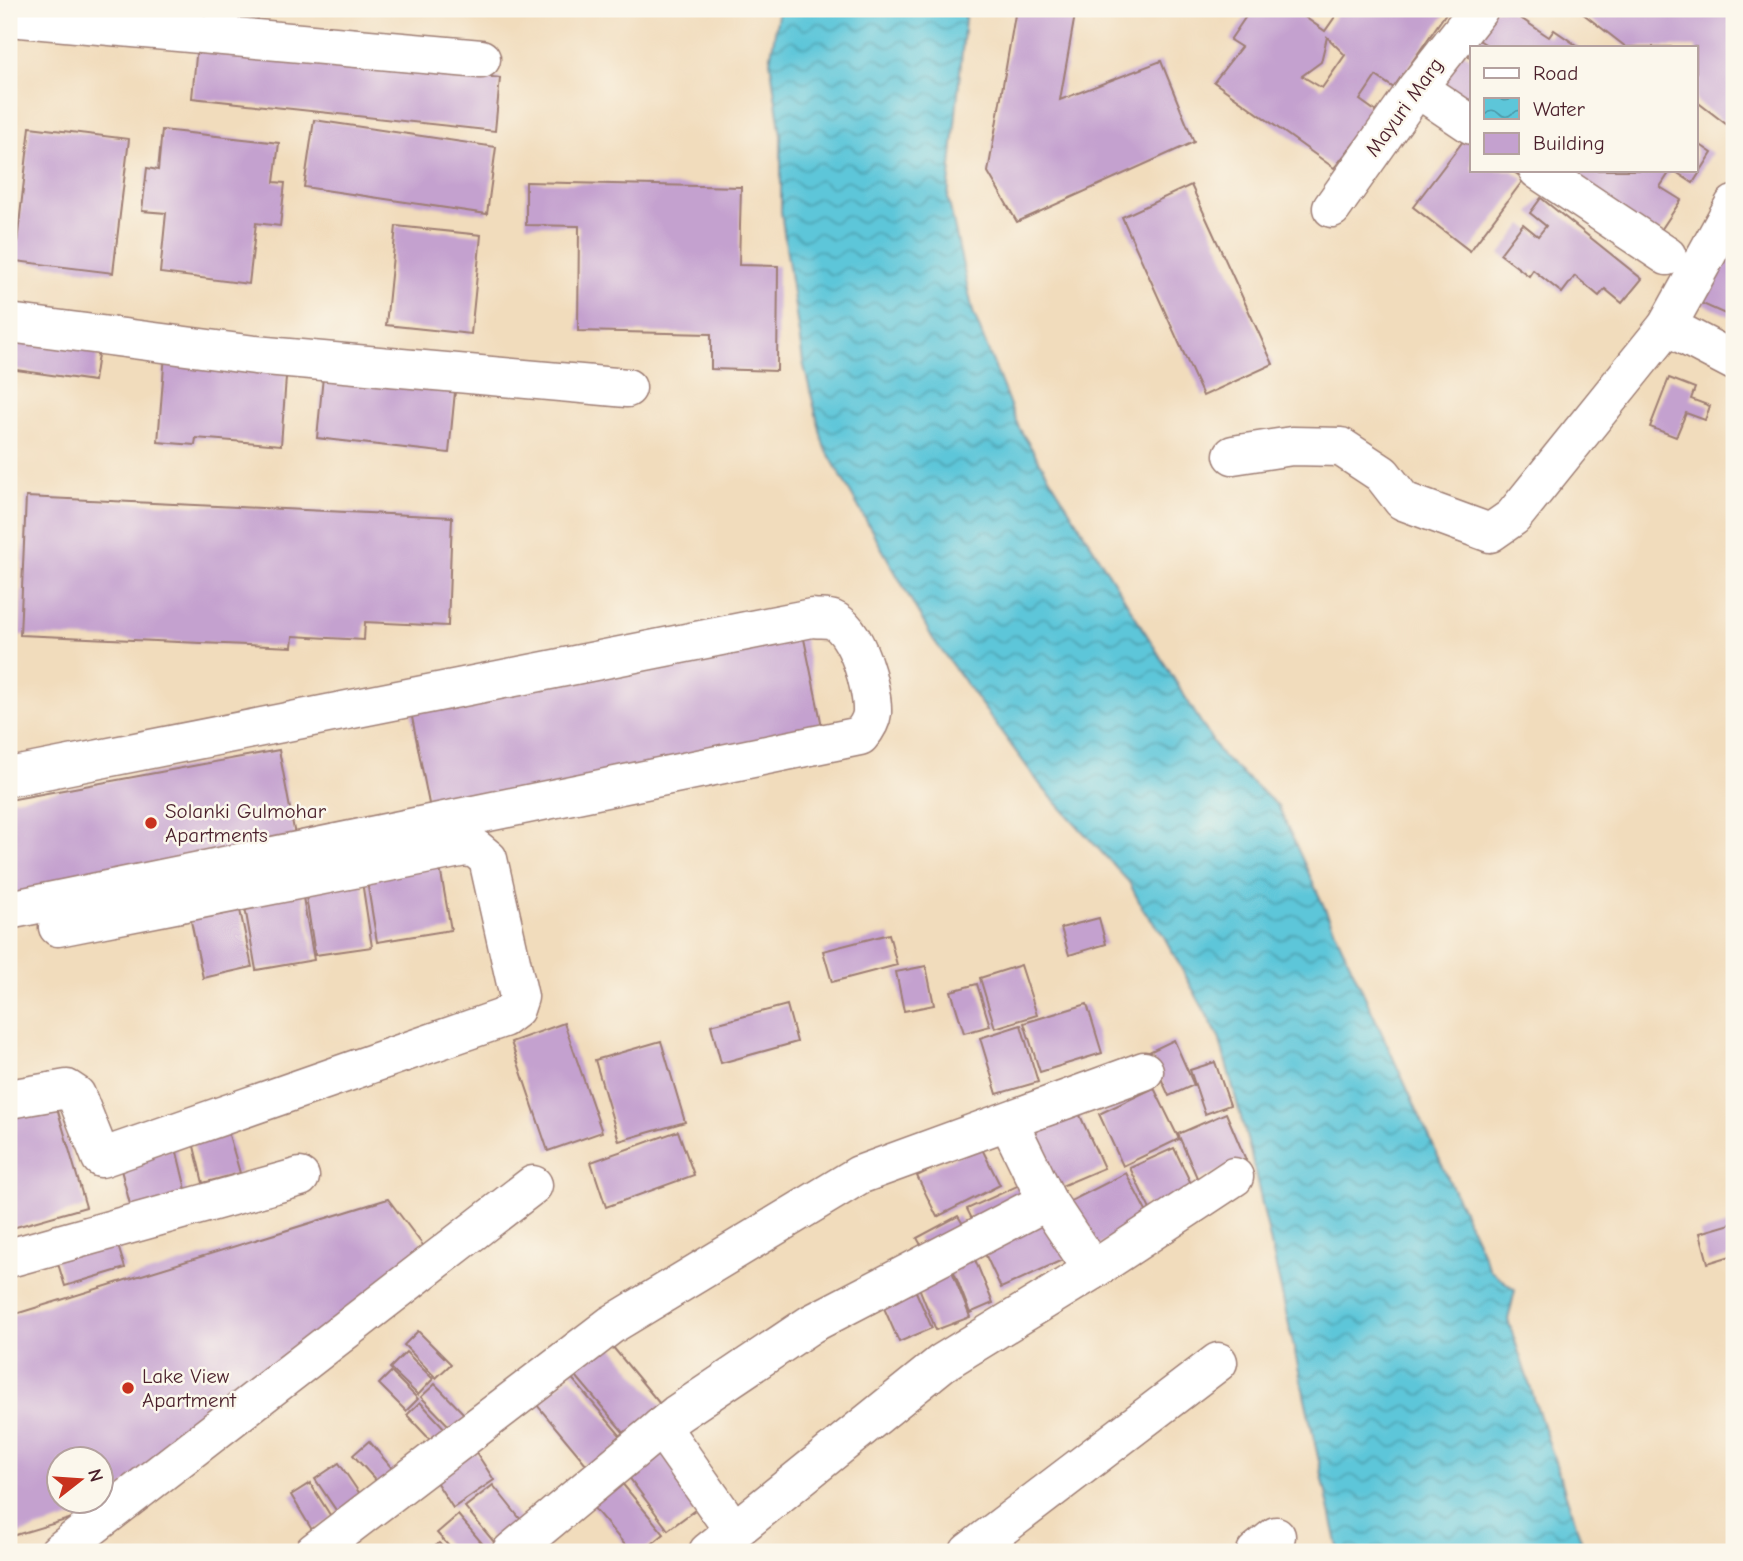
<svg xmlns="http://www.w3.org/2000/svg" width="1743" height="1561" viewBox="0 0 1743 1561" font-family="'Comic Neue',sans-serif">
<defs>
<pattern id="water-waves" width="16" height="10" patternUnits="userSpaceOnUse" patternTransform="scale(1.75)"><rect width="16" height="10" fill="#5dc6d9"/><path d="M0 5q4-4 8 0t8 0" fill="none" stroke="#4fa0b0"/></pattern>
</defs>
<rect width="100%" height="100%" fill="#fbf7ec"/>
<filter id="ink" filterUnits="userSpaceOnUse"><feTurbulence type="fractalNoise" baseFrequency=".0143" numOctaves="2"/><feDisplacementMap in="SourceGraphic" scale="14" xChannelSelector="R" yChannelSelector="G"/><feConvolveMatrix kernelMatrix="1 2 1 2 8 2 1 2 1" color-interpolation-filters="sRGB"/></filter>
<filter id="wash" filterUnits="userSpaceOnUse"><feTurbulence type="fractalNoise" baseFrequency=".00686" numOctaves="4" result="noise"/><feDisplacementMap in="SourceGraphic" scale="28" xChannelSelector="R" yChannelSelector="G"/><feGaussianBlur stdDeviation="1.57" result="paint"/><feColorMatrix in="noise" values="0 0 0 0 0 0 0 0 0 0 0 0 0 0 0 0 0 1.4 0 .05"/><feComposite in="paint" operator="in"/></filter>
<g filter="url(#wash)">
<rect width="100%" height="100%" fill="#f1dcbc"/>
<path fill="url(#water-waves)" stroke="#547282" stroke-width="2" d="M 779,9 L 966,9 L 948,198 L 973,312 L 1019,428 L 1221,755 L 1278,806 L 1490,1270 L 1515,1290 L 1508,1320 L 1585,1552 L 1339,1552 L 1251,1154 L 1219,1037 L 1162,933 L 1144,911 L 1129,882 L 1042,787 L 933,639 L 824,446 L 803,362 L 781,212 L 781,135 L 770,61 Z"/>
<g id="blocks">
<g fill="#c4a1cf" fill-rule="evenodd">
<path d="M 1016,9 L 1076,9 L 1060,100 L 1161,61 L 1194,142 L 1017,222 L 988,172 Z"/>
<path d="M 1251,9 L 1293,9 L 1325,31 L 1339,11 L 1336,9 L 1440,9 L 1446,13 L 1394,88 L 1376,76 L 1360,100 L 1378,113 L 1334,168 L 1214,82 L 1241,47 L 1230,40 ZM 1327,37 L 1345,55 L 1322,88 L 1302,76 L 1321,62 Z"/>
<path d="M 1489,9 L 1507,9 L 1549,37 L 1554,30 L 1579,47 L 1490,47 L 1471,35 Z"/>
<path d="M 1577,9 L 1734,9 L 1734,113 L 1726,124 L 1696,101 L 1696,47 L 1626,47 Z"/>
<path d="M 197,46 L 500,78 L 495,131 L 192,98 Z"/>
<path d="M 1462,52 L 1472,59 L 1472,113 L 1437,90 Z"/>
<path d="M 314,120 L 496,147 L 487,214 L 304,187 Z"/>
<path d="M 30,127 L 129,139 L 113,273 L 15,261 Z"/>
<path d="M 162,130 L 279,143 L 274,182 L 285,183 L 280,226 L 256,223 L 249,284 L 160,273 L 166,213 L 142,211 L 147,168 L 158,170 Z"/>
<path d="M 1467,136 L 1472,140 L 1472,170 L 1511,170 L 1524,179 L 1470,251 L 1413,207 Z"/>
<path d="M 1696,142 L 1712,153 L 1693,183 L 1673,170 L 1696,170 Z"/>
<path d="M 1557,170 L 1671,170 L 1660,187 L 1681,200 L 1657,236 Z"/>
<path d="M 526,182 L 741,187 L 739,265 L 778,266 L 777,371 L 711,369 L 711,334 L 578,331 L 579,226 L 526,225 Z"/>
<path d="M 1191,185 L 1273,364 L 1203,396 L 1122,217 Z"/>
<path d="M 1541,198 L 1642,279 L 1622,303 L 1605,289 L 1599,296 L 1575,276 L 1562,293 L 1533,270 L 1529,276 L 1500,254 L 1523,224 L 1538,236 L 1546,226 L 1530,213 Z"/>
<path d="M 1734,223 L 1734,318 L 1696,301 Z"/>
<path d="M 396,226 L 481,235 L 471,334 L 386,325 Z"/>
<path d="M 14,322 L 101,335 L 94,381 L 9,369 Z"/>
<path d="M 165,354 L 287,364 L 281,445 L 196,438 L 195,445 L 158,442 Z"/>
<path d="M 325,356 L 457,371 L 449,453 L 317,438 Z"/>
<path d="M 1669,378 L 1695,388 L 1691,399 L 1710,406 L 1705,420 L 1686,413 L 1676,437 L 1650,427 Z"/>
<path d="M 26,497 L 452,517 L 448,626 L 365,622 L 364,640 L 293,636 L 292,647 L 20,635 Z"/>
<path d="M 803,634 L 824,736 L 431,814 L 411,712 Z"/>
<path d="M 279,750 L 297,846 L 9,900 L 9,800 Z"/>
<path d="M 439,862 L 451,930 L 377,942 L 366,875 Z"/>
<path d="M 361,875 L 372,947 L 315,955 L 304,883 Z"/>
<path d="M 301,886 L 314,960 L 256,970 L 243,896 Z"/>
<path d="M 237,896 L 252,967 L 203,978 L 188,907 Z"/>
<path d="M 1099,918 L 1106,944 L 1069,955 L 1061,928 Z"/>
<path d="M 889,934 L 897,965 L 832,982 L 823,951 Z"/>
<path d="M 1021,965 L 1037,1015 L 995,1028 L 980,978 Z"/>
<path d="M 926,966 L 934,1005 L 904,1011 L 896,972 Z"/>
<path d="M 977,984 L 990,1026 L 964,1033 L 951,991 Z"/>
<path d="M 1087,1004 L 1102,1053 L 1040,1072 L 1024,1023 Z"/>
<path d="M 787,1005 L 797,1042 L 721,1063 L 711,1025 Z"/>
<path d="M 564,1023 L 602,1132 L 548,1151 L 511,1042 Z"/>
<path d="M 1021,1025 L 1038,1082 L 997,1094 L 980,1038 Z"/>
<path d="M 1174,1040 L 1194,1085 L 1169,1096 L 1149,1052 Z"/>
<path d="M 661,1041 L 685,1122 L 619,1141 L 595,1060 Z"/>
<path d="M 1215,1062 L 1230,1105 L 1205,1114 L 1190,1070 Z"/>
<path d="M 1154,1088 L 1179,1139 L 1123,1166 L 1099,1114 Z"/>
<path d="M 55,1101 L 86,1207 L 9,1229 L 9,1114 Z"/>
<path d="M 1078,1111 L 1104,1168 L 1057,1188 L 1032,1131 Z"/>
<path d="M 1226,1113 L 1246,1160 L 1198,1180 L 1178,1134 Z"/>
<path d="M 227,1128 L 240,1173 L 203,1183 L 192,1138 Z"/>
<path d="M 678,1131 L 694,1175 L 606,1207 L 591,1162 Z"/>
<path d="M 980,1145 L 1000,1185 L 937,1217 L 917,1176 Z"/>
<path d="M 176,1148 L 188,1198 L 132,1212 L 119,1162 Z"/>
<path d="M 1174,1148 L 1197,1196 L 1153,1216 L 1130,1168 Z"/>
<path d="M 1126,1173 L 1150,1219 L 1089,1250 L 1065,1204 Z"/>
<path d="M 1026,1182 L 1032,1195 L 973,1221 L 967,1209 Z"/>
<path d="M 388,1199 L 425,1248 L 89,1513 L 9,1537 L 9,1316 ZM 60,1460 L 102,1460 L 102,1502 L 60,1502 Z"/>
<path d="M 1050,1210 L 1071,1256 L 1001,1288 L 980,1243 Z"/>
<path d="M 958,1216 L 966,1229 L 925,1252 L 917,1238 Z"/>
<path d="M 1734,1223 L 1734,1255 L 1708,1263 L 1700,1233 Z"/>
<path d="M 114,1233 L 125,1268 L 65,1286 L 54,1251 Z"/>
<path d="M 971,1250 L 993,1303 L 970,1313 L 949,1259 Z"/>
<path d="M 948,1261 L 970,1317 L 936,1330 L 914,1275 Z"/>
<path d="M 913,1285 L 932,1328 L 899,1342 L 880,1299 Z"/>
<path d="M 418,1331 L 451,1364 L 436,1378 L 404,1345 Z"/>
<path d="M 607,1340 L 665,1410 L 630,1440 L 571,1370 Z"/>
<path d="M 406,1352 L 433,1379 L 418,1395 L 390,1368 Z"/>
<path d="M 391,1372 L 418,1399 L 406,1411 L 379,1384 Z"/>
<path d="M 570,1376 L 625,1441 L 591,1470 L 536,1404 Z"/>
<path d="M 435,1384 L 467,1417 L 453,1430 L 421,1397 Z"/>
<path d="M 420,1402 L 448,1432 L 435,1445 L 407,1415 Z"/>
<path d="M 663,1440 L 707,1501 L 668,1530 L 623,1469 Z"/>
<path d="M 369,1441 L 396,1473 L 381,1486 L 353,1455 Z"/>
<path d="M 474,1449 L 494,1480 L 453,1508 L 433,1477 Z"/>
<path d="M 339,1463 L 364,1500 L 340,1516 L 315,1479 Z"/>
<path d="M 616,1476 L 664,1534 L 642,1552 L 631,1552 L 587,1500 Z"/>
<path d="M 310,1483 L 332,1518 L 312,1530 L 291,1495 Z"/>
<path d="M 493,1485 L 521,1520 L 494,1542 L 465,1507 Z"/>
<path d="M 458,1515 L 487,1549 L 484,1552 L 454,1552 L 437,1533 Z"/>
<path d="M 439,1543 L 447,1552 L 428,1552 Z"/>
</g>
</g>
</g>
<g filter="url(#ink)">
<use href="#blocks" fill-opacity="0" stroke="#9e7e74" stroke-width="2"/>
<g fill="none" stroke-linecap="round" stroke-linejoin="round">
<defs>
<g id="minor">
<path d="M 9,17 L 481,59"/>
<path d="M 1417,88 L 1472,125"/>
<path d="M 1538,170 L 1667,256"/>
<path d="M 1332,208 L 1417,88 L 1479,9"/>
<path d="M 9,323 L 255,355 L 627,388"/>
<path d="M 1667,326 L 1734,361"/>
<path d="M 1233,455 L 1292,446 L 1341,447 L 1382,474 L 1403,501 L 1490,533 L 1513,517 L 1667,326 L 1734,205"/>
<path d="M 9,777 L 812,618 C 818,619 828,618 833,620 C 857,630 873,689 872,713 C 871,722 866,729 860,736 L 9,910"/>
<path d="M 9,1099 L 67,1089 L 76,1095 L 101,1158 L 503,1018 L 515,1009 L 519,997 L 488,859 L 476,849 L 465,847 L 58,927"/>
<path d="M 1009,1123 L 1047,1201 L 1093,1270 L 1234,1177"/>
<path d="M 9,1258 L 300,1177"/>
<path d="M 661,1427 L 734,1531"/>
<path d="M 59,1552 L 533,1185"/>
<path d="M 314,1552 L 611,1325 L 859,1175 L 1144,1071"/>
<path d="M 511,1552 L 677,1414 L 811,1324 L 1047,1201"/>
<path d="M 708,1552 L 942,1363 L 1093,1270"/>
<path d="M 969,1552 L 1218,1362"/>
<path d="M 1256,1552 L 1276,1536"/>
</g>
</defs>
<use href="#minor" stroke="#9e7e74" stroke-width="41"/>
<use href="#minor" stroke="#fff" stroke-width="38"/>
</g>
</g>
<g fill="#c8321e" stroke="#fbf7ec" stroke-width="2.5">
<circle cx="151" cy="823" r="7"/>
<circle cx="128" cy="1388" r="7"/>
</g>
<g text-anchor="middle" stroke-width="5" stroke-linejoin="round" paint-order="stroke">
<g font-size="21" fill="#4a1f2b" stroke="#fbf7ec">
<text transform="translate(1404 107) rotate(-54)" y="7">Mayuri Marg</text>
</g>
<g font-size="21" fill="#4a1f2b" stroke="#fbf7ec" text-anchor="start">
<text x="165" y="818">Solanki Gulmohar<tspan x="165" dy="24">Apartments</tspan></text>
<text x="142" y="1383">Lake View<tspan x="142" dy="24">Apartment</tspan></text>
</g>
</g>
<rect width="1743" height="1561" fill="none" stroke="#fbf7ec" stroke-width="35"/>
<rect x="1470" y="46" width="228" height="126" fill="#fbf7ec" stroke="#b4a19f" stroke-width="2"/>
<rect x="1484" y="68" width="35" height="10" fill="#ffffff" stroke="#b4a19f" stroke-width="2"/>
<text x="1533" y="80" font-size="21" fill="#4a1f2b">Road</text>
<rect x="1484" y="98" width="35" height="21" fill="url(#water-waves)" stroke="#b4a19f" stroke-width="2"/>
<text x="1533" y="116" font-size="21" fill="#4a1f2b">Water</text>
<rect x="1484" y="133" width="35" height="21" fill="#c4a1cf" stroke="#b4a19f" stroke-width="2"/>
<text x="1533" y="150" font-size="21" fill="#4a1f2b">Building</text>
<g transform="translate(80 1480) rotate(73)"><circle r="33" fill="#fbf7ec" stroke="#b4a19f" stroke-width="2"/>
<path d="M0-5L12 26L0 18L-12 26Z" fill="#c8321e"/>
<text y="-10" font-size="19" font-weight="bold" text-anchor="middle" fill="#4a1f2b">N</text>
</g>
</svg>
